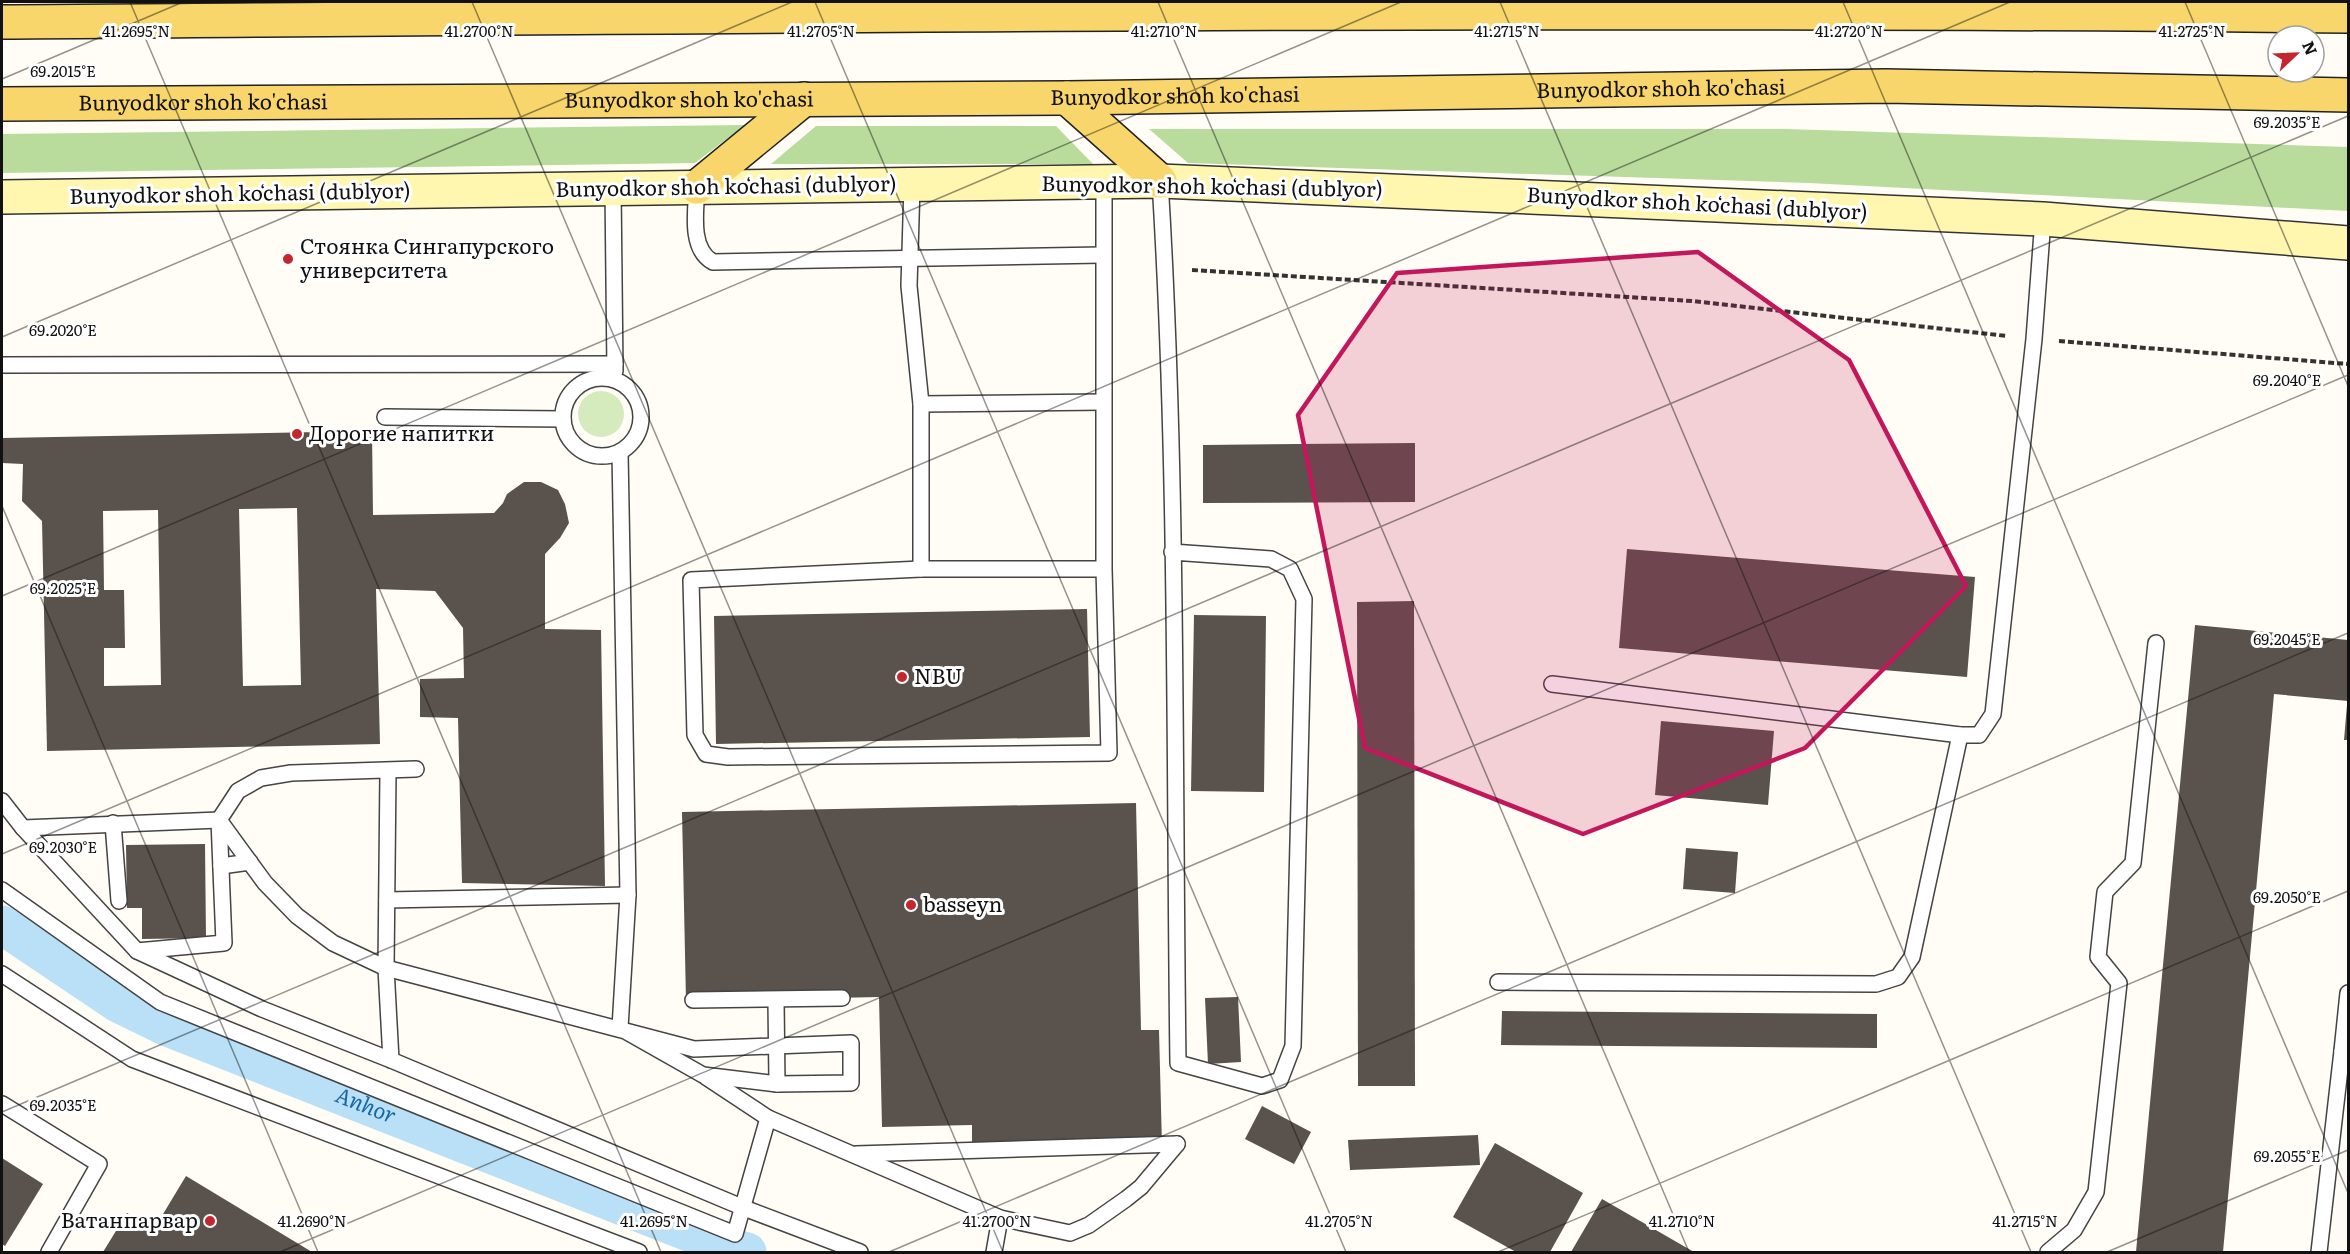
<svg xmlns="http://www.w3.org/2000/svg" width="2350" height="1254" viewBox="0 0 2350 1254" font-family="Literata,serif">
<rect width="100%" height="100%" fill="#fffdf5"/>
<circle fill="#d5ebbd" cx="601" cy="414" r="23"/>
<g fill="#b9dc9c">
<path d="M 745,125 L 695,163 L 2,173 L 2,134 Z"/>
<path d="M 816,126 L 1056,126 L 1093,164 L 771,164 Z"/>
<path d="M 1149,129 L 1787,129 L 2348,147 L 2348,211 L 1809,183 L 1188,163 Z"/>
</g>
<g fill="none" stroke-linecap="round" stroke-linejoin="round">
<path stroke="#b9e0f7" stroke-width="39" id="s1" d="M 2,925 L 118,1003 L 165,1026 L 709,1240 L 747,1252"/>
</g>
<g fill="#5a524d" fill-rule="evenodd">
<path d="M 372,431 L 373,515 L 494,513 L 503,503 L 507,494 L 524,482 L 541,482 L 558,490 L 565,504 L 569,523 L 560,538 L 545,554 L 545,629 L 601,630 L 605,886 L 462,883 L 458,718 L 420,717 L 420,679 L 464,678 L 463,628 L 435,591 L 376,589 L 380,744 L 47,751 L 42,521 L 22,501 L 23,464 L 2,463 L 2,438 ZM 297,508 L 301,685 L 243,686 L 239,509 ZM 158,510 L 161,685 L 104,686 L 104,648 L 125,648 L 124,590 L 104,590 L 103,511 Z"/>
<path d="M 1415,443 L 1415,502 L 1203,503 L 1203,445 Z"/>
<path d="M 1627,549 L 1975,577 L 1967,677 L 1619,648 Z"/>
<path d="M 1414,601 L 1415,1086 L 1358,1086 L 1357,602 Z"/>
<path d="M 1087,609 L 1090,737 L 716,744 L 714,616 Z"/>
<path d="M 1194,615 L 1266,616 L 1264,792 L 1191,791 Z"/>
<path d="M 2195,625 L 2348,640 L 2348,701 L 2274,694 L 2223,1252 L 2136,1252 Z"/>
<path d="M 2347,705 L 2348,705 L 2348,740 L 2344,740 Z"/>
<path d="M 1661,721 L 1774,731 L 1768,805 L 1655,795 Z"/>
<path d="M 1136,803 L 1141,1030 L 1159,1030 L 1162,1146 L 972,1150 L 972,1125 L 882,1127 L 879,997 L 686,1001 L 682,812 Z"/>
<path d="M 205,844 L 206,938 L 142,939 L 142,908 L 127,908 L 126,845 Z"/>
<path d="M 1686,848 L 1738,852 L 1735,893 L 1683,889 Z"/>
<path d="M 1238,997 L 1241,1062 L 1208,1064 L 1205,998 Z"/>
<path d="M 1502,1011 L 1877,1014 L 1877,1048 L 1501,1045 Z"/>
<path d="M 1262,1106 L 1311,1132 L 1294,1164 L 1245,1139 Z"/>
<path d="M 1478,1135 L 1480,1165 L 1350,1170 L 1348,1140 Z"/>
<path d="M 1495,1143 L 1583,1193 L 1550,1252 L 1516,1252 L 1453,1217 Z"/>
<path d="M 2,1158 L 43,1184 L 5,1246 L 2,1244 Z"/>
<path d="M 186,1176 L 312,1252 L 103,1252 L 127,1213 L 154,1229 Z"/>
<path d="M 1602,1199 L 1694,1252 L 1571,1252 Z"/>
</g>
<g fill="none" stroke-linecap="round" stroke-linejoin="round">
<defs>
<g id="lane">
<path d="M 1160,181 C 1178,474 1174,769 1178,1063 L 1262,1086 L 1280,1080 L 1293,1046 L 1304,599 L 1290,569 L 1271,559 L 1172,552"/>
<path d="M 912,185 L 909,286 L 921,404 L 921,569"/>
<path d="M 697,187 C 696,210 689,249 713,262 L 1102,255"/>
<path d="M 613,188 L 615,371"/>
<path d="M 2,365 L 615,364"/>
<circle cx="602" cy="417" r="39"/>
<path d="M 921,404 L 1102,402"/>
<path d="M 385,417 L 563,419"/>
<path d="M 1104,569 L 921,569 L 691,580 L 695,735 L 706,754 L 728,757 L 1109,753 L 1104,569 L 1104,182"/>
<path d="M 1552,684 L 1960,735 L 1979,735 L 1993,714 L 2034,339 L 2043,219"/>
<path d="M 388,771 L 386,968 L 391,1060"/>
<path d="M 2,801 L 23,828 L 137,951 L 262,1009 L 391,1060 L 744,1208 L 860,1252"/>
<path d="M 113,823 L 119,901"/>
<path d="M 23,828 L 219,820 L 265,883 L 297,916 L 333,943 L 386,968 L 694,1049 L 851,1043 L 851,1083 L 777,1084 L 703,1075 L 620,1028 L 628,895 L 620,452"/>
<path d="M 221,866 L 250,862"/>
<path d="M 2,890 L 160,1002 L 735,1234 L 768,1118"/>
<path d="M 387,900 L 628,895"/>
<path d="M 137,951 L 224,943 L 219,820 L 238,791 L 261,778 L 291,773 L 416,769"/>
<path d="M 2,974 L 132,1059 L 639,1252"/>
<path d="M 1498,982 L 1876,984 L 1898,977 L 1912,957 L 1960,735"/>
<path d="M 693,1000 L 842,998"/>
<path d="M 776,1000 L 777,1084"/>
<path d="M 2342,1051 L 2348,993"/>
<path d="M 706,1077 L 768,1118 L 1000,1218 L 1070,1233 L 1089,1225 L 1126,1199 L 1141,1187 L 1177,1144"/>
<path d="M 2,1104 L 99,1164 L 49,1252"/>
<path d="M 856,1154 L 1177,1144"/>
<path d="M 994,1252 L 1000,1218"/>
<path d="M 2048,1252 L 2074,1230 L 2096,1192 L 2119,983 L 2098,957 L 2105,892 L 2133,863 L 2156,643"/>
<path d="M 2319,1252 L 2342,1051 L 2348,1052"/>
</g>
<path id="secondary" d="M 2,197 L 1160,181 L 2043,219 L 2348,243"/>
<g id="primary">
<path d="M 2,22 C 784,16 1566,8 2348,16"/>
<path d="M 1067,98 L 1160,181"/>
<path id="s2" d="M 2,104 L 1067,98 L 1886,86 L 2348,95"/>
<path d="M 697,187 L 804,99"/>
</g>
</defs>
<use href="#lane" stroke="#444" stroke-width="18"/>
<use href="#secondary" stroke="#333" stroke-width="36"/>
<use href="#primary" stroke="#222" stroke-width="36"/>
<g stroke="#333" stroke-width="4" stroke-dasharray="6 3" stroke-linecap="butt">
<path d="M 1192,270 L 1692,301 L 2007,336"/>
<path d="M 2059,341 L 2348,364"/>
</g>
<use href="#lane" stroke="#fff" stroke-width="15"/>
<use href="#secondary" stroke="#fff6b0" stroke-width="33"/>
<use href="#primary" stroke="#f9d66b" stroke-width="33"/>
</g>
<path fill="#c2185b" fill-opacity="0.2" stroke="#c2185b" stroke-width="4.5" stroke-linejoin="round" d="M 1698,252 L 1849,360 L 1966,586 L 1805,748 L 1583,834 L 1365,748 L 1298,415 L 1397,273 Z"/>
<path fill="none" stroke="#111" stroke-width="1.5" stroke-opacity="0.45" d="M 130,2 L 661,1252M 472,2 L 1003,1252M 815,2 L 1346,1252M 1158,2 L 1689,1252M 1500,2 L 2031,1252M 1843,2 L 2348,1193M 2185,2 L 2348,386M 2,79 L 183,2M 2,337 L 792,2M 2,506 L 318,1252M 2,596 L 1401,2M 2,854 L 2010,2M 2,1112 L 2348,116M 280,1252 L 2348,375M 889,1252 L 2348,633M 1498,1252 L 2348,891M 2107,1252 L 2348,1150"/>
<g fill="#c4262e" stroke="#fff" stroke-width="2">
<circle cx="288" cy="259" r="6"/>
<circle cx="297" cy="434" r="6"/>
<circle cx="902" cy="677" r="6"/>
<circle cx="911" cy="905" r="6"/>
<circle cx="210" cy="1221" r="6"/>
</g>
<g text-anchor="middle" stroke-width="6" stroke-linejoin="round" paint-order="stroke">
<g font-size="21" fill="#111" stroke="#fff">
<text dy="7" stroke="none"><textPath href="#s2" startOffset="1659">Bunyodkor shoh ko'chasi</textPath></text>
<text dy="7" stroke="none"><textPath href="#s2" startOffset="1173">Bunyodkor shoh ko'chasi</textPath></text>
<text dy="7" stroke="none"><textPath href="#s2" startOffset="687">Bunyodkor shoh ko'chasi</textPath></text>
<text dy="7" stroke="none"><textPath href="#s2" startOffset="201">Bunyodkor shoh ko'chasi</textPath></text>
<text transform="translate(726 187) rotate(-1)" y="7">Bunyodkor shoh koʻchasi (dublyor)</text>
<text transform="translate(1212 187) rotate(1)" y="7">Bunyodkor shoh koʻchasi (dublyor)</text>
<text transform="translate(240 194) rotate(-1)" y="7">Bunyodkor shoh koʻchasi (dublyor)</text>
<text transform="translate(1697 204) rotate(3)" y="7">Bunyodkor shoh koʻchasi (dublyor)</text>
</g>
<g font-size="21" fill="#111" stroke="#fff" text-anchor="start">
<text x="300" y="254">Стоянка Сингапурского<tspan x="300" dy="24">университета</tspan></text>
<text x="309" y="441">Дорогие напитки</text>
<text x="914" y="684">NBU</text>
<text x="923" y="912">basseyn</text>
<text x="198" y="1228" text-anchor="end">Ватанпарвар</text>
</g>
<g font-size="22" font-style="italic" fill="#1768a6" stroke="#fff">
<text dy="8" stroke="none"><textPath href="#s1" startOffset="408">Anhor</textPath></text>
</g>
</g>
<g font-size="15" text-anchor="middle" fill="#111" stroke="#fff" stroke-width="6" stroke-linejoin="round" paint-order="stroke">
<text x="136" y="37">41.2695°N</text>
<text x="479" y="37">41.2700°N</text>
<text x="821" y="37">41.2705°N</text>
<text x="1164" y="37">41.2710°N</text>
<text x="1507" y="37">41.2715°N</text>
<text x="1849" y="37">41.2720°N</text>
<text x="2192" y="37">41.2725°N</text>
<text x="63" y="77">69.2015°E</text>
<text x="2287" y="128">69.2035°E</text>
<text x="63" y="336">69.2020°E</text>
<text x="2287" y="386">69.2040°E</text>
<text x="63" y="594">69.2025°E</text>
<text x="2287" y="645">69.2045°E</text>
<text x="63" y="853">69.2030°E</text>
<text x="2287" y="903">69.2050°E</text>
<text x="63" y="1111">69.2035°E</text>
<text x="2287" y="1162">69.2055°E</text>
<text x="312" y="1227">41.2690°N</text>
<text x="654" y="1227">41.2695°N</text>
<text x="997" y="1227">41.2700°N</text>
<text x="1339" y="1227">41.2705°N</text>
<text x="1682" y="1227">41.2710°N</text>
<text x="2025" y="1227">41.2715°N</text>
</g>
<rect width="2350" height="1254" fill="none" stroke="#111111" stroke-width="6"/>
<g transform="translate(2296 54) rotate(67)"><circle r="28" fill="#ffffff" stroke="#a0a0a0" stroke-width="1.5"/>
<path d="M0-4.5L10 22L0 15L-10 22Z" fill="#c4262e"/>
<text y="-9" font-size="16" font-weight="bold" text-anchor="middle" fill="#111111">N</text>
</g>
</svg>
